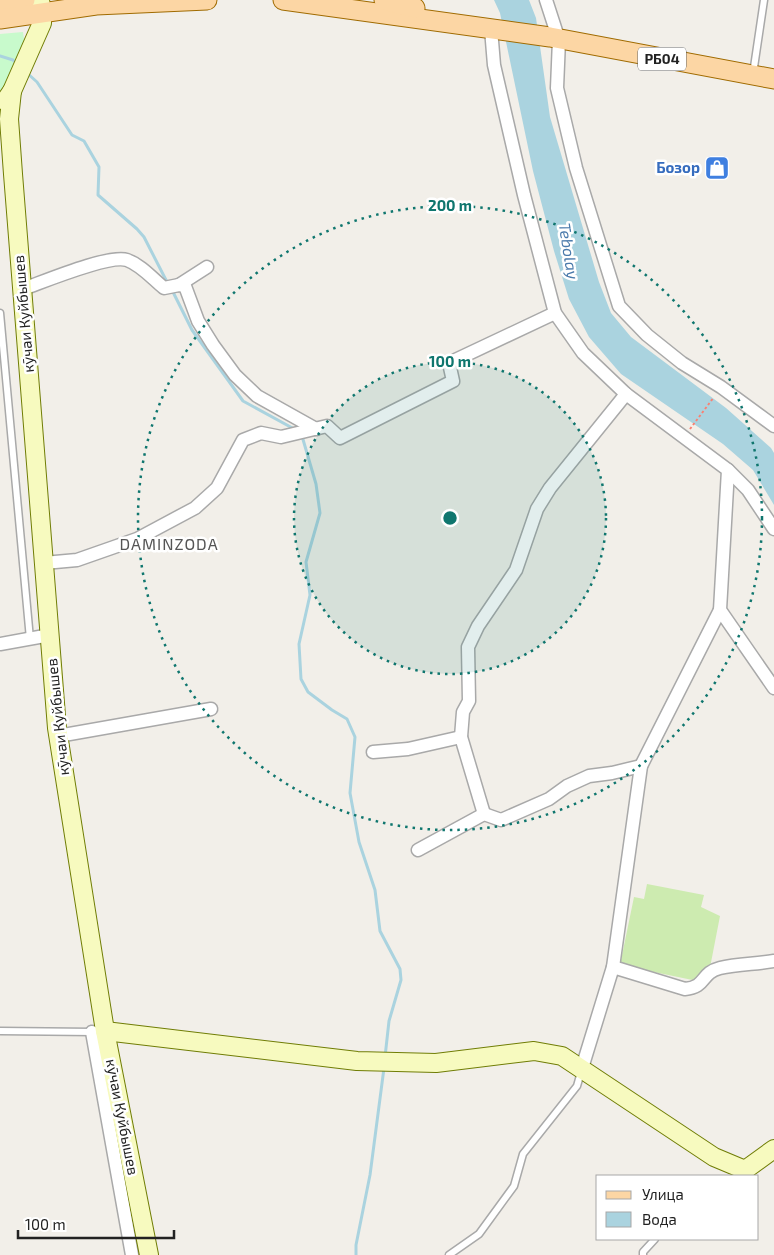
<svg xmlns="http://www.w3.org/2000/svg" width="774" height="1255" viewBox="0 0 774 1255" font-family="'Exo 2',sans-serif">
<rect width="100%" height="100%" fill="#f2efe9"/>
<path fill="#cdebb0" d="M 647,884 L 704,895 L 701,907 L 720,916 L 707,983 L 620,965 L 634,897 L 644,899 Z"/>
<path fill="#c8facc" d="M 23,32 L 25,47 L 0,93 L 0,34 Z"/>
<path fill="#aad3df" d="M 494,0 L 529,0 L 536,18 L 550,117 L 599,282 L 611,313 L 631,337 L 726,408 L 771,448 L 774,453 L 774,505 L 753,470 L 723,444 L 621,374 L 589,337 L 569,299 L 554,251 L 533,171 L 500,13 Z"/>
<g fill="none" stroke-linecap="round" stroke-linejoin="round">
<g stroke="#aad3df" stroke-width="3">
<path d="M 0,56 L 13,60 L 17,64"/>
<path d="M 27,73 L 37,82 L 72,135 L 84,141 L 99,167 L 98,195 L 137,229 L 144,237 L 167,282"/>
<path d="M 173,292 L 192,330 L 243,401 L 296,430"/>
<path d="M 302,436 L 316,484 L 320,513 L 306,562 L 310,595 L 299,644 L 301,679 L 308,692 L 332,710 L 347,719 L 355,737 L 350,793 L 359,842 L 375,890 L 380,931 L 400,969 L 401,980 L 389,1021 L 385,1057"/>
<path d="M 356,1255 L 356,1245 L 370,1175 L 384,1068"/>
</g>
<defs>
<g id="lane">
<path d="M 753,74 L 764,0"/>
<path d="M 0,313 L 30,639"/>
<path d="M 0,1031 L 94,1032"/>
<path d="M 449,1255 L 479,1234 L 514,1186 L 523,1154 L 577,1086 L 581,1072"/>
<path d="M 643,1255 L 643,1252 L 655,1239"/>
</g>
<g id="street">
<path d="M 546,0 L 559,40 L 557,88 L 576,168 L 619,306 L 647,335 L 682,363 L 721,387 L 774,426"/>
<path d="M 491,29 L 494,65 L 524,195 L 555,313 L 583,353 L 626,394 L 728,470 L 720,610 L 774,688"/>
<path d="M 179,285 L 207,267"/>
<path d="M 23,289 C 43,282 109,254 127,260 C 141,265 152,278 164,288 L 179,285 L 185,286 L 198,321 L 213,345 L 235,375 L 257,396 L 316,429"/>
<path d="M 728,470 L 748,490 L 774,529"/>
<path d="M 44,563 L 77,560 L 137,539 L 195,508 L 217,488 L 243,440 L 261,433 L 281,437 L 327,426 L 340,438 L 453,381 L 449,363 L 555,313"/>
<path d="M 0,644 L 50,635"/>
<path d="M 58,736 L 211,709"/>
<path d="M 373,752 L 408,749 L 461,737"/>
<path d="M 484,814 L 461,737 L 463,712 L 469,701 L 468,647 L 478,626 L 516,570 L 537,509 L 550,488 L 626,394"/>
<path d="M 418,850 L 484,814 L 501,820 L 549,799 L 567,786 L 589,776 L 612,773 L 641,766"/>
<path d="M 613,967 L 685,989 C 707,987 700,973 720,968 C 737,964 756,964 774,961"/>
<path d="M 92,1032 L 132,1255"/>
<path d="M 582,1068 L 613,967 L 641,766 L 720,610"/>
</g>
<g id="secondary">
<path d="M 12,91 L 9,119 L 13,174 L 57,728 L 105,1031 L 149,1255"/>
<path d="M 5,101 L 12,91 L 42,23 L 42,13 L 40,0"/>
<path d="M 105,1031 L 357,1061 L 436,1063 L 534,1051 L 562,1056 L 714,1157 L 745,1170 L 774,1149"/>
</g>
<g id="primary">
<path d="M 283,0 L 550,37 L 774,79"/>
<path d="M 384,0 L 415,8"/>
<path d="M 0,3 L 25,0"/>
<path d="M 0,19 L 96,5 L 207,0"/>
</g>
</defs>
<use href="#lane" stroke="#a9a9a9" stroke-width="9"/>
<use href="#street" stroke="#a9a9a9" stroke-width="15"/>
<use href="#secondary" stroke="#707d05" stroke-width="20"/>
<use href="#primary" stroke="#a06b00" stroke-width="21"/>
<path stroke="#fa8072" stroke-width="2" stroke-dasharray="2.5 2.5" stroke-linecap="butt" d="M 690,429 L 714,397"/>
<use href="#lane" stroke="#fff" stroke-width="6"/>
<use href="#street" stroke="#fff" stroke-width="12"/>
<use href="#secondary" stroke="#f7fabf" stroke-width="18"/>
<use href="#primary" stroke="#fcd6a4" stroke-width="19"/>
</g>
<circle cx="450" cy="518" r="156" fill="#0f766e" fill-opacity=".12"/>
<g fill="none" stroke="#0f766e" stroke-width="2.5" stroke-dasharray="2.5 5">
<circle cx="450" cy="518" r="156"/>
<circle cx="450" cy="518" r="312"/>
</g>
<defs>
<symbol id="shop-square" viewBox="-11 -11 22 22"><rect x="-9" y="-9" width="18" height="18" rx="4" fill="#3f7fe0" stroke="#fff"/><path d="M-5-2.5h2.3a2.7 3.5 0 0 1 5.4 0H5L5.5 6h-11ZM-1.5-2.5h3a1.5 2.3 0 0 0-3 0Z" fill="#fff"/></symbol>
</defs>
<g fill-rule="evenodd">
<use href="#shop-square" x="703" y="154" width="28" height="28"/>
</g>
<g text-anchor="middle" stroke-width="5" stroke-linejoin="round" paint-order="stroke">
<rect fill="#fff" stroke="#646464" stroke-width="1" x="638" y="47.5" width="48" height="23" rx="4"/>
<g font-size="14" font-weight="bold" fill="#222">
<text x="662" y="64">РБ04</text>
</g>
<g font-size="15" font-weight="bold" fill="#366cbe" stroke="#fff" text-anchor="end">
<text x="700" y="173">Бозор</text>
</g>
<g font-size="15" fill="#222" stroke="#fff">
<text transform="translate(24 314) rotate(-95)" y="5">кӯчаи Куйбышев</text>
<text transform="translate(58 717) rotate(-96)" y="5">кӯчаи Куйбышев</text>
<text transform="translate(122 1117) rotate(79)" y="5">кӯчаи Куйбышев</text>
</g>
<g font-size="16" font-style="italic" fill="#4a7aab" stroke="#fff">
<text transform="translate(569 251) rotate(81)" y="6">Tebolay</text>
</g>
<g font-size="16" letter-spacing="1" fill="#555" stroke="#fff">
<text x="169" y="550">DAMINZODA</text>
</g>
</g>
<circle cx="450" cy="518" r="8" fill="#0f766e" stroke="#fff" stroke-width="2.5"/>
<g font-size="15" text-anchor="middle" font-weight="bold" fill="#0f766e" stroke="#fff" stroke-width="5" stroke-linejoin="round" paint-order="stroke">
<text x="450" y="211">200 m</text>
<text x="450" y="367">100 m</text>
</g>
<rect x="596" y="1175" width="162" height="65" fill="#ffffff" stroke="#a7a7a7"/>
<rect x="606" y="1191" width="25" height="8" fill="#fcd6a4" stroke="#a7a7a7"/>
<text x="642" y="1200" font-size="15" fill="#222222">Улица</text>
<rect x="606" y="1212" width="25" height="15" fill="#aad3df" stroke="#a7a7a7"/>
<text x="642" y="1225" font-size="15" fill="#222222">Вода</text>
<path d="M18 1230v8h156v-8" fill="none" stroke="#222222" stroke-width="2.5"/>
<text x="25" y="1230" font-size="15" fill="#222222" stroke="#ffffff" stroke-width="4" paint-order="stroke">100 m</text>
</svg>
